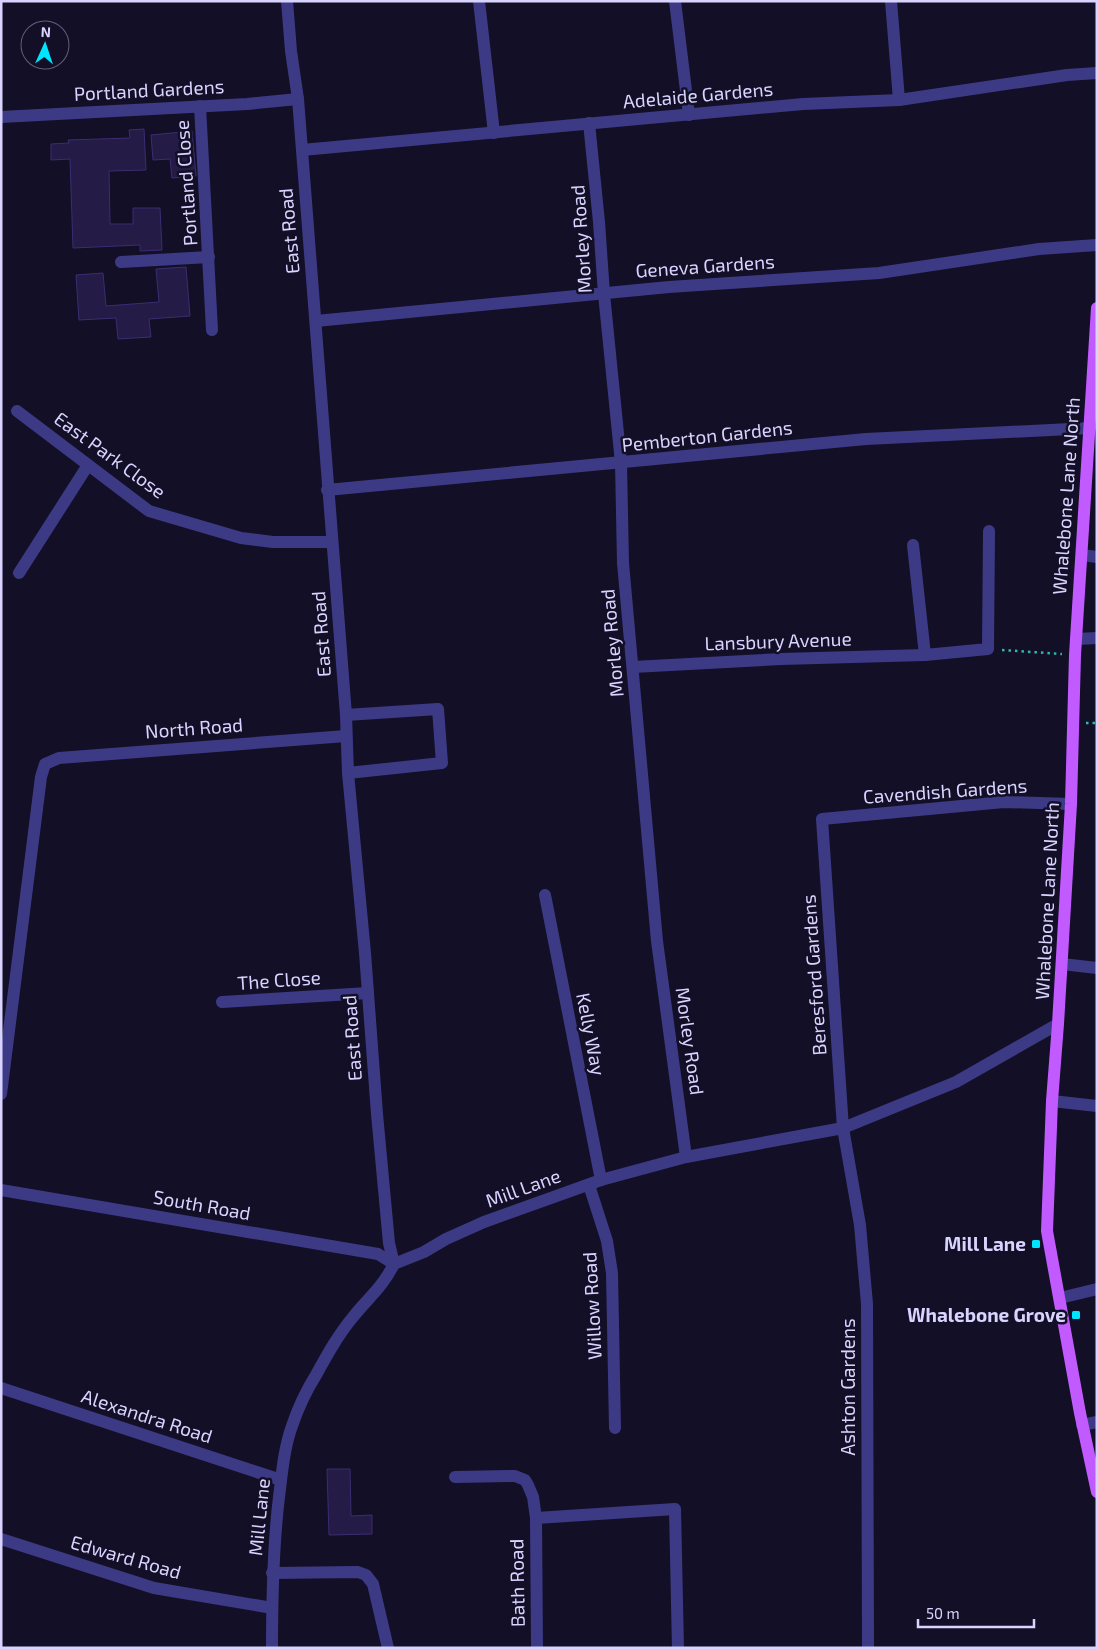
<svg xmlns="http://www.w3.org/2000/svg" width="1098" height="1649" viewBox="0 0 1098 1649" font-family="'Exo 2',sans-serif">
<rect width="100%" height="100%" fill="#130f26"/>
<g fill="#241b47" stroke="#3b2d73">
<path d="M 144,129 L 146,170 L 109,171 L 110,224 L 133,224 L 133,208 L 160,208 L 162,250 L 140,251 L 140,245 L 73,248 L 70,159 L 51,160 L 51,144 L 69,143 L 68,140 L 130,138 L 129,130 Z"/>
<path d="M 192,131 L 196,176 L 172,178 L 170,159 L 153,160 L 151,135 Z"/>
<path d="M 186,267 L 190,316 L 149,319 L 151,337 L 118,339 L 116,318 L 79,320 L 76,275 L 103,273 L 106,306 L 159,302 L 156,269 Z"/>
<path d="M 327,1469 L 350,1469 L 351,1516 L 372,1515 L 372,1534 L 329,1535 Z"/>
</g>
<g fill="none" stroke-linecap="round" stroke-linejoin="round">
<g stroke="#2fb8b0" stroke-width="2.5" stroke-dasharray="2.5 4" stroke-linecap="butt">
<path d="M 1002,650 L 1062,654"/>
<path d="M 1086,723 L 1097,723"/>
</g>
<g stroke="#3d3a85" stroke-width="12">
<path d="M 287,1 L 291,51 L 298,99 L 346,715 L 348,773 L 365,953 L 377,1114 L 389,1243 L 394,1264"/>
<path d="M 479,1 L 494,133"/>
<path d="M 675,1 L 689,115"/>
<path d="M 891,1 L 899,100"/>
<path d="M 200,106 L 212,330"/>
<path d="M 1,117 L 247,104 L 298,99"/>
<path d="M 589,123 L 599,222 L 604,294 L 621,463 L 623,563 L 657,941 L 686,1157"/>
<path d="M 302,150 L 803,104 L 899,100 L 1067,75 L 1097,73"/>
<path d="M 121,262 L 209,257"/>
<path d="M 316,321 L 669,287 L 879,273 L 1039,249 L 1097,245"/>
<path d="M 17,411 L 149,511 L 241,538 L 273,542 L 332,542"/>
<path d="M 327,490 L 866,439 L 1090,428"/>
<path d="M 913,545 L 925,655"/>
<path d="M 1082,555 L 1097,557"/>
<path d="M 19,573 L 88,465"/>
<path d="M 1076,639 L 1097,638"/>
<path d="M 633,667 L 781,659 L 925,655 L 988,649 L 989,531"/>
<path d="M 346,715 L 438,709 L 442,763 L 348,773"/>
<path d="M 545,895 L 601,1180"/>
<path d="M 1062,964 L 1097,968"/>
<path d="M 222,1002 L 368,993"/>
<path d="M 1,1094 L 41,777 L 45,764 L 59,758 L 346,736"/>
<path d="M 1052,1101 L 1097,1106"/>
<path d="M 589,1185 L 607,1241 L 612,1273 L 615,1428"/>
<path d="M 1,1190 L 378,1254 L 394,1264"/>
<path d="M 1060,1298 L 1097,1289"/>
<path d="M 1,1388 L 281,1480"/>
<path d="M 1082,1425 L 1097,1422"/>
<path d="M 455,1477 L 515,1476 L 525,1480 L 528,1485 L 533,1497 L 536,1518 L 537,1648"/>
<path d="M 536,1518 L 675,1509 L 678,1648"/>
<path d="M 1,1539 L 154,1588 L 272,1608"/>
<path d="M 272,1573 L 358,1572 L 366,1575 L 373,1584 L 388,1648"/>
<path d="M 272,1648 C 272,1597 273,1547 279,1497 C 282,1473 284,1448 292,1426 C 298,1408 306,1391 316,1375 C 327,1355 338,1335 353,1317 C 369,1297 382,1288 394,1264 L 424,1252 L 446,1239 L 484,1222 L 601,1180 L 686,1157 L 843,1128 L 956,1082 L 1058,1024"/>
<path d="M 868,1648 L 867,1304 L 860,1225 L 843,1128 L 822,819 L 1004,802 L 1071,804"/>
</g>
<path stroke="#c25bff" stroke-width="12" d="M 1097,308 L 1075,655 L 1071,804 L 1058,1024 L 1052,1101 L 1047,1231 L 1080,1413 L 1097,1492"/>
</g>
<g fill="#00e5ff" stroke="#130f26" stroke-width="2">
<rect x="1031" y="1239" width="10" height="10" rx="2.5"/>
<rect x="1071" y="1310" width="10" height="10" rx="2.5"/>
</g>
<g text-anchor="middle" stroke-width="5" stroke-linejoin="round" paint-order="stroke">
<g font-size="19" fill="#d9d4ff" stroke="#130f26">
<text transform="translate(149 90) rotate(-3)" y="7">Portland Gardens</text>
<text transform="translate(698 95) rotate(-5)" y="7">Adelaide Gardens</text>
<text transform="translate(186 183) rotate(-94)" y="7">Portland Close</text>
<text transform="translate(289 231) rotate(-95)" y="7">East Road</text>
<text transform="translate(581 239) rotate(-94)" y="7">Morley Road</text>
<text transform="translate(705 266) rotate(-4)" y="7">Geneva Gardens</text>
<text transform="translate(707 436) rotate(-6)" y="7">Pemberton Gardens</text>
<text transform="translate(110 455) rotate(36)" y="7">East Park Close</text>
<text transform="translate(1066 496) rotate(-86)" y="7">Whalebone Lane North</text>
<text transform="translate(321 634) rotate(-94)" y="7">East Road</text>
<text transform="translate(778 641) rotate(-2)" y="7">Lansbury Avenue</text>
<text transform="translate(612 643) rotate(-95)" y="7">Morley Road</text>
<text transform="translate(194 728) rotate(-4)" y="7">North Road</text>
<text transform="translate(945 791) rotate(-4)" y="7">Cavendish Gardens</text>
<text transform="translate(1047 901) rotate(-87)" y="7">Whalebone Lane North</text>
<text transform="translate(814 975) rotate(-94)" y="7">Beresford Gardens</text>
<text transform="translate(279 980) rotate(-4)" y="7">The Close</text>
<text transform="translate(591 1034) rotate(79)" y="7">Kelly Way</text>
<text transform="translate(352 1038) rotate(-94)" y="7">East Road</text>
<text transform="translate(690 1041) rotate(82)" y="7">Morley Road</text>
<text transform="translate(523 1188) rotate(-20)" y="7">Mill Lane</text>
<text transform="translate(202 1205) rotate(10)" y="7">South Road</text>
<text transform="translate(592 1306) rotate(-93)" y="7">Willow Road</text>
<text transform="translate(848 1387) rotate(-90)" y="7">Ashton Gardens</text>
<text transform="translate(147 1416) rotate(18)" y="7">Alexandra Road</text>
<text transform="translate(259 1517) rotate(-84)" y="7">Mill Lane</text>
<text transform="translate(126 1557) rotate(16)" y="7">Edward Road</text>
<text transform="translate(517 1583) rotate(-91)" y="7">Bath Road</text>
</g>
<g font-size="19" font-weight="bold" fill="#d9d4ff" stroke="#130f26" text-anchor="end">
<text x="1026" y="1251">Mill Lane</text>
<text x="1066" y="1322">Whalebone Grove</text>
</g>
</g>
<rect width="1098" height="1649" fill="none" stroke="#d9d4ff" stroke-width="5"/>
<g transform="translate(45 45) rotate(3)"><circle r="24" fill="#130f26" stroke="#625e7d"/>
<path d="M0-4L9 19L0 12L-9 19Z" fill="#00e5ff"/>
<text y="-8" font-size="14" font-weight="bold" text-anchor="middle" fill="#d9d4ff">N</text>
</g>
<path d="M918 1619v8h116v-8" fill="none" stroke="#d9d4ff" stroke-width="2.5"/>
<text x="926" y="1619" font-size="15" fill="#d9d4ff" stroke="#130f26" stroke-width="4" paint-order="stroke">50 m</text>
</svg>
